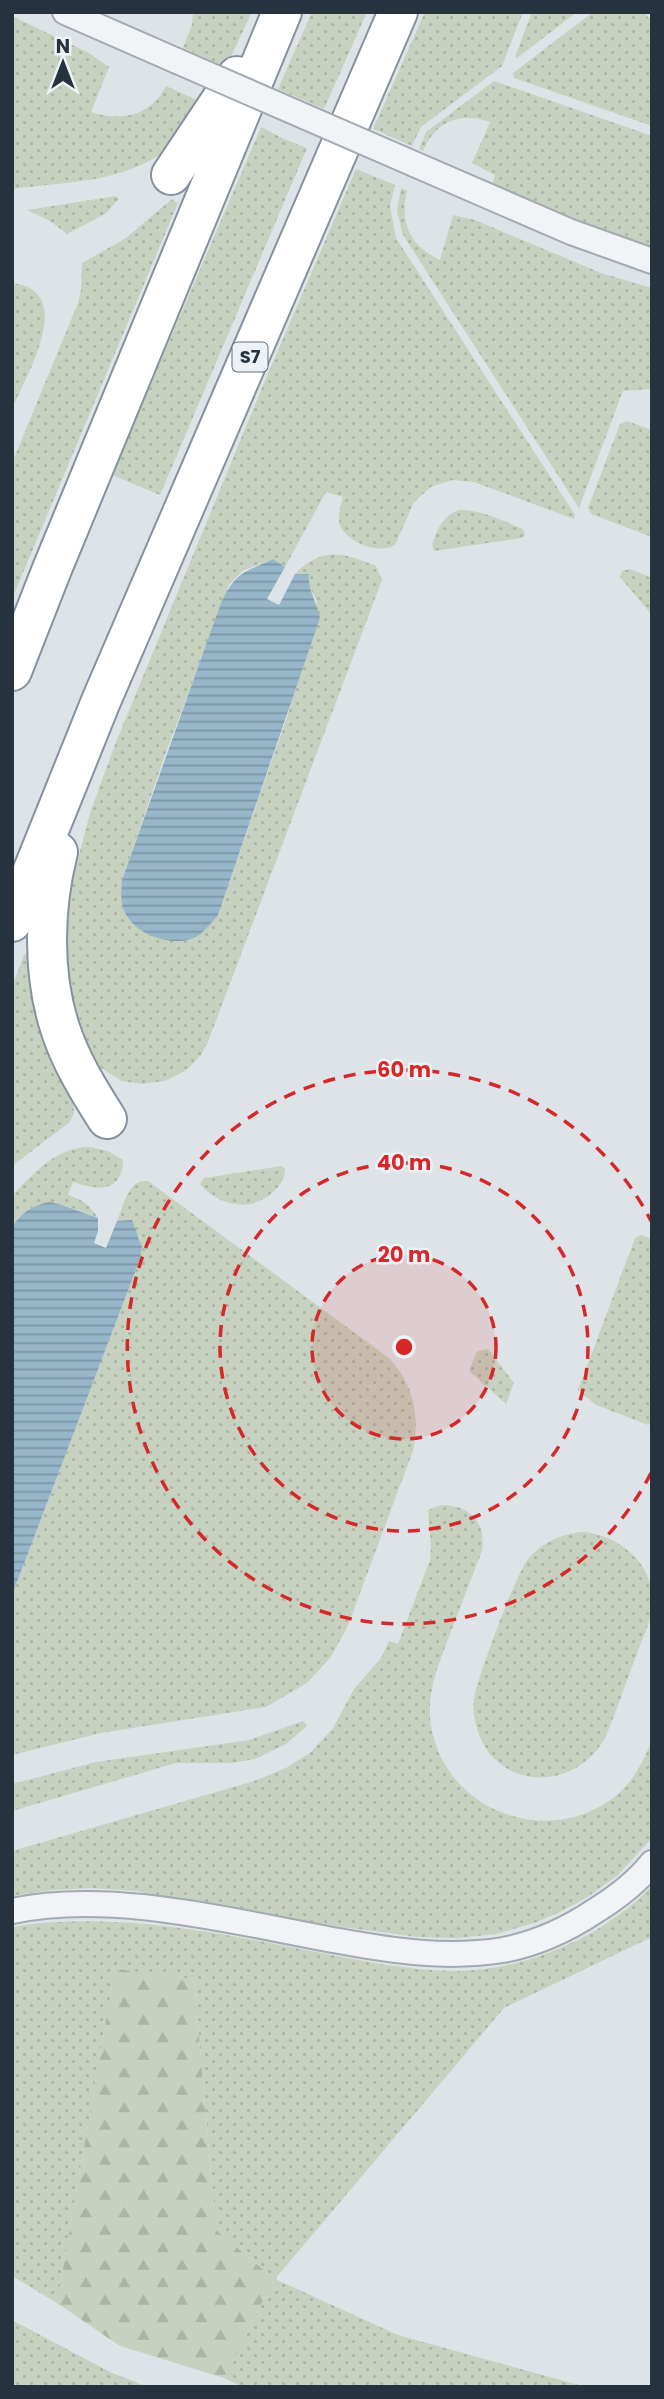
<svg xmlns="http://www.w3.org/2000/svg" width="664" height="2399" viewBox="0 0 664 2399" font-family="Poppins,sans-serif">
<defs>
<pattern id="grass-dots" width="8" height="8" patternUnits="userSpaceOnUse" patternTransform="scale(1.75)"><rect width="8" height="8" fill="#c6d2bf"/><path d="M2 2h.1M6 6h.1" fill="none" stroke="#aab5a5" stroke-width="1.8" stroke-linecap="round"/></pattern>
<pattern id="forest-firs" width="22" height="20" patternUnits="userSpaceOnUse" patternTransform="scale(1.75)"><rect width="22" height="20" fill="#c6d2bf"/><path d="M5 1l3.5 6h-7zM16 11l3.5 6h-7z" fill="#aab5a5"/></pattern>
<pattern id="water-rules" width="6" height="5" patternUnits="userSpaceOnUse" patternTransform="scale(1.75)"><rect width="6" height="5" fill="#97b6ca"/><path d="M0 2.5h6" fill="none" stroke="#7b95a5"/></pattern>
</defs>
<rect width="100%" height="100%" fill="#dee3e8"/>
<g fill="url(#grass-dots)">
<path d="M 193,12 L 252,12 L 226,67 L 183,48 L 192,25 Z"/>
<path d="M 312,12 L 367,12 L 324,109 L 278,89 Z"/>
<path d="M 425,12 L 523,12 L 502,66 L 421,127 L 412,146 L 373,129 Z"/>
<path d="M 532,12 L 577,12 L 517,58 L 515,57 Z"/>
<path d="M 593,12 L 644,12 L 652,22 L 652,126 L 514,78 L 513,73 Z"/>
<path d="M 12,16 L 89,53 L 109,67 L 91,112 C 121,122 151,116 166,86 L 206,104 C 194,118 182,137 167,149 C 125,183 64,182 12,189 Z"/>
<path d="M 494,81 L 652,136 L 652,248 L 576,220 L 492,184 L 495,175 L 472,163 L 490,122 C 460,112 436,121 423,151 L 419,149 L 426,132 Z"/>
<path d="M 261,127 L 284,139 L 307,148 L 160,495 L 112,475 Z"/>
<path d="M 356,169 L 395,185 L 390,206 L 396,238 L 575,515 L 574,519 L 474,482 L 452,480 L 431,487 L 414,502 L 395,545 C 379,555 346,542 340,525 C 337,516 341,506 343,497 L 326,492 L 285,567 L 273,559 L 242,571 L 229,585 L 165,755 L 122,880 L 122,904 L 127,918 L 135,926 L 218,915 L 287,717 L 317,602 L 308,583 L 309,574 L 295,574 C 322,546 344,553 376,566 L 382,580 L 208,1042 L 201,1055 L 188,1069 L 165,1081 L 141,1084 L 122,1081 L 96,1065 L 80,1040 L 65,961 L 67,902 L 90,813 L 116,742 L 261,390 Z"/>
<path d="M 401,188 L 407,191 C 399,224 411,246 440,260 L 453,215 L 475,220 L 601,273 L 652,288 L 652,389 L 623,391 L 579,508 L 403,235 L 397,211 Z"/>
<path d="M 116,196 L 119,199 L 105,214 L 67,234 L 50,221 L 27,210 Z"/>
<path d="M 172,199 L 178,203 L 12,599 L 12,463 L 78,303 L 81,290 L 82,263 L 126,238 Z"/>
<path d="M 12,283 C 78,290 26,377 12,409 Z"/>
<path d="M 627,421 L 652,430 L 652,537 L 591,514 L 588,508 L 620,424 Z"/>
<path d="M 459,510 C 480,509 503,521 523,529 L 525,535 L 522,538 L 434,551 L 432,545 C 438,529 441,517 459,510 Z"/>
<path d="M 630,569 L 652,578 L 652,615 L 620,577 L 622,571 Z"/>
<path d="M 29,952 L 73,1102 L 74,1113 L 70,1122 L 12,1166 L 12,986 L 24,955 Z"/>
<path d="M 89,1147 L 108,1151 L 123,1160 C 122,1194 97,1190 73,1182 L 68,1195 C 83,1200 90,1205 98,1218 C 63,1205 37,1189 12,1227 L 12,1196 C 33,1174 56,1147 89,1147 Z"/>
<path d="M 282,1166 L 285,1169 C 285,1178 280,1186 273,1192 C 251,1213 219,1206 200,1184 L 204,1178 Z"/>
<path d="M 142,1181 L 148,1181 L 389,1358 C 414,1385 420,1415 413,1451 L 347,1628 L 330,1658 L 307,1683 L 266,1707 L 101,1733 L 12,1755 L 12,1595 L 140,1259 L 140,1238 L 134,1231 L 132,1221 L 117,1221 C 123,1207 127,1185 142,1181 Z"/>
<path d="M 641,1235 L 652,1239 L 652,1423 L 648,1425 L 596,1405 L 578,1390 L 635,1238 Z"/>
<path d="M 488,1349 L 514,1383 L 506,1404 L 469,1371 L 477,1351 Z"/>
<path d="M 441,1505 C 471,1505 486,1522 482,1551 C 472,1576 463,1601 453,1626 C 442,1656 428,1685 430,1718 C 432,1739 440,1760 453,1776 C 494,1830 579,1837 626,1786 C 638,1772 646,1756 652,1739 L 652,1838 L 618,1875 L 586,1898 L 560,1912 L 537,1922 L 497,1934 L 457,1938 L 418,1937 L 306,1922 L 136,1891 L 91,1888 L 53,1890 L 12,1896 L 12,1851 L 254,1781 L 286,1768 L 311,1752 L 333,1728 L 354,1689 L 381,1658 L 389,1641 L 398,1644 L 430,1560 L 431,1547 L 428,1510 Z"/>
<path d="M 584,1532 C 625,1537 660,1570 651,1614 C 649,1627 641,1641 637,1654 C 626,1682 617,1709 606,1736 C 574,1797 488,1790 475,1720 C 473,1714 473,1706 474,1699 C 477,1678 516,1574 528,1559 C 543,1542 562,1533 584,1532 Z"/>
<path d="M 303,1721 L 307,1726 L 286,1744 L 255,1759 L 232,1763 L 176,1763 L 12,1811 L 12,1784 L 96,1762 L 249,1740 Z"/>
<path d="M 652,1886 L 652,1937 L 504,2008 L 275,2279 L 398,2335 L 586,2387 L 243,2387 L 224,2378 L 274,2279 L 216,2231 L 194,1979 L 115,1970 L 57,2303 L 12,2276 L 12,1927 C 112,1911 213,1932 311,1951 C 359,1960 408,1971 458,1971 C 528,1970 604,1936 652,1886 Z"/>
<path d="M 12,2320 L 110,2372 L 148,2387 L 12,2387 Z"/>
</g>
<path fill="url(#forest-firs)" d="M 115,1969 L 194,1979 L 216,2230 L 274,2279 L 224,2378 L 120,2346 L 57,2303 Z"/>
<g fill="url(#water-rules)">
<path d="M 273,559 L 285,567 L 267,599 L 279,605 L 295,574 L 309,574 C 307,588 317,603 320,618 L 218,915 C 212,922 206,930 199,935 C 179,949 141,937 128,918 C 120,907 121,893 122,880 L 221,603 C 236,571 244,573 273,559 Z"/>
<path d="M 50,1202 L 62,1205 L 98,1218 L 98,1231 L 94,1243 L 106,1248 L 117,1221 L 132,1220 L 142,1247 L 140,1259 L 12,1595 L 12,1227 C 22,1212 32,1205 50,1202 Z"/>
</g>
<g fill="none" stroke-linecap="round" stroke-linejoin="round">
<defs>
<g id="street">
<path d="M 65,12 L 177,61"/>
<path d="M 414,164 L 571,232 L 652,261"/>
<path d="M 12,1911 C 113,1889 238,1923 339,1941 C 393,1951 447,1959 503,1950 C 535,1944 568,1929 595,1911 C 616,1898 637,1882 652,1863"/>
</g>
<g id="highway">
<path d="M 171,175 L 237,76"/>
<path d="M 12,671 L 52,569 L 282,12"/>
<path d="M 58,852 C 44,907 42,973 60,1028 C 70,1060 89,1091 107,1119"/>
<path d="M 12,922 L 101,701 L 398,12"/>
</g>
</defs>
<use href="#street" stroke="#a3aab2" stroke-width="28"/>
<use href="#highway" stroke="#85929f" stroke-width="42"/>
<use href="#street" stroke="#f1f3f6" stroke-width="24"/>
<use href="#highway" stroke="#fff" stroke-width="38"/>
<defs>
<path id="street-bridge" d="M 177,61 L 414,164"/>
</defs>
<use href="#street-bridge" stroke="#a3aab2" stroke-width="28" stroke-linecap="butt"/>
<use href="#street-bridge" stroke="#f1f3f6" stroke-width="24"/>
</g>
<circle cx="404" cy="1347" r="92" fill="#d62828" fill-opacity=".12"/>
<g fill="none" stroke="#d62828" stroke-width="3.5" stroke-dasharray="12 9">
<circle cx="404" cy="1347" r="92"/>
<circle cx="404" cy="1347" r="184"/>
<path d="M651 1473A277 277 0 1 1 651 1221"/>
</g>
<g text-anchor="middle" stroke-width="5" stroke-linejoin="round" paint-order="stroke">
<rect fill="#edf2f6" stroke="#626c76" stroke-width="2" x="232.5" y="342.5" width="35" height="29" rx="5"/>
<g font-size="18" font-weight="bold" fill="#27323f">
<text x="250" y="363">S7</text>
</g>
</g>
<circle cx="404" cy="1347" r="10" fill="#d62828" stroke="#edf2f6" stroke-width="3.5"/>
<g font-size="21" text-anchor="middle" font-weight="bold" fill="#d62828" stroke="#edf2f6" stroke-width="5" stroke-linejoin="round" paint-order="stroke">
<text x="404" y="1077">60 m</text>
<text x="404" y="1170">40 m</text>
<text x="404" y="1262">20 m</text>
</g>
<rect width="664" height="2399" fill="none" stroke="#27323f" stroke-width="28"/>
<g transform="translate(63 63)" stroke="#edf2f6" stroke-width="5" paint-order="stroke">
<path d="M0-5L12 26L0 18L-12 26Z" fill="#27323f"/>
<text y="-10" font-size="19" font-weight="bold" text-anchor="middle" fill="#27323f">N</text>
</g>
</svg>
